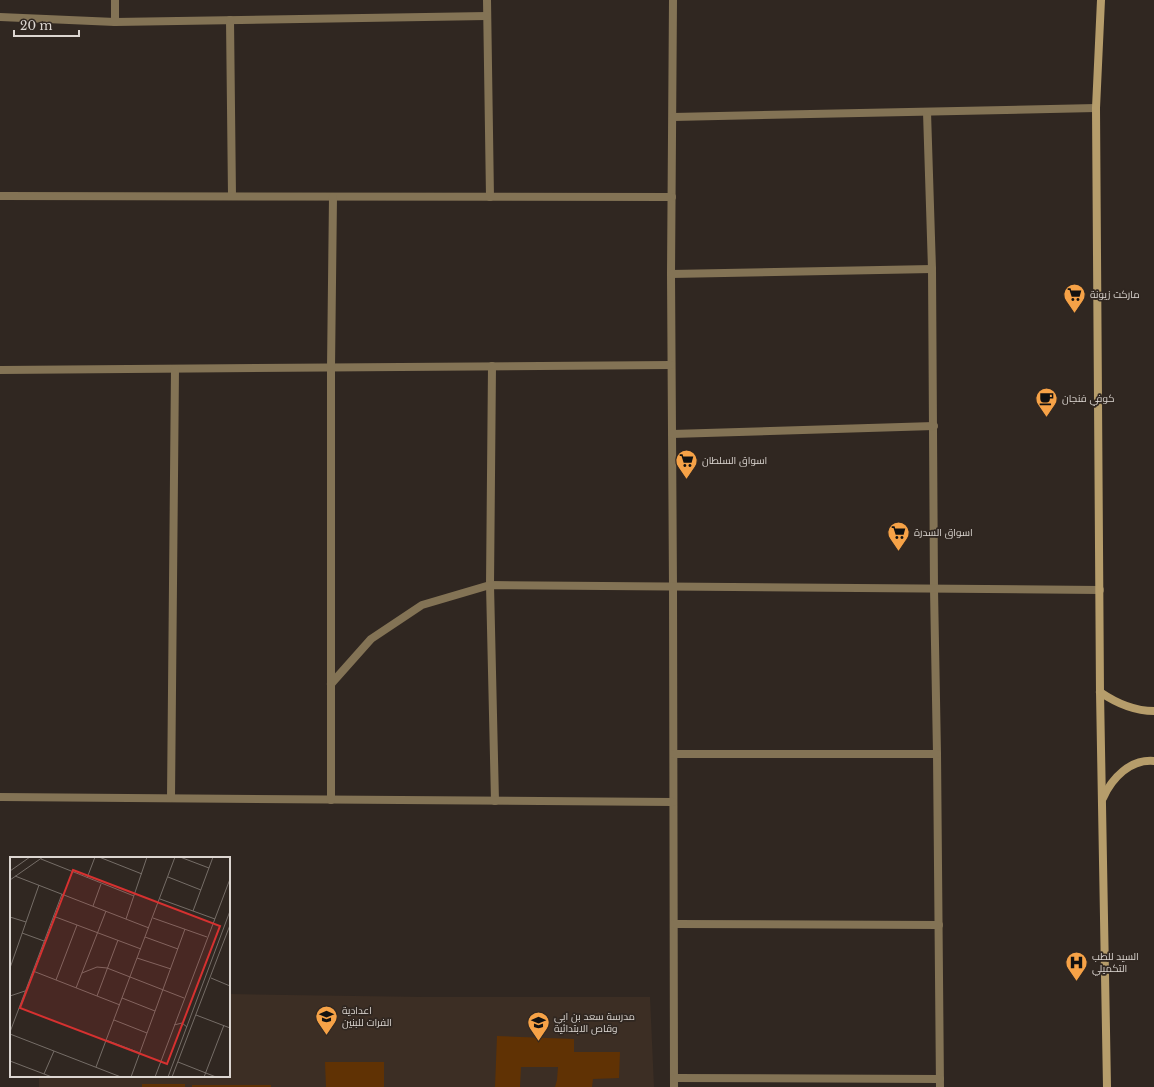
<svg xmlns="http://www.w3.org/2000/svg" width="1154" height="1087" viewBox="0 0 1154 1087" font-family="'Libre Baskerville',Cairo,serif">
<rect width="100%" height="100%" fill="#302721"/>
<path fill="#3c2e24" d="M 229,994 L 423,997 L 650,997 L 654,1087 L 39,1087 L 39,1076 L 229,1076 Z"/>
<g fill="#603204">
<path d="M 497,1036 L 574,1039 L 574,1052 L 620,1052 L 619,1078 L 593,1079 L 592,1087 L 555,1087 L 557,1080 L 558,1067 L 521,1067 L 520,1087 L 495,1087 Z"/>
<path d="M 325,1062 L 384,1062 L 384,1087 L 326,1087 Z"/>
<rect x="142" y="1084" width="43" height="3"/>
<rect x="192" y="1085" width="79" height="2"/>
</g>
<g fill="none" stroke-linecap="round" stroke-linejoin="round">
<g stroke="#837355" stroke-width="8">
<path d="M 115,0 L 115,22"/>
<path d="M 487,0 L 490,197"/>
<path d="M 673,0 L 671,274 L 673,587 L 674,1087"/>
<path d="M 0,17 L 115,22 L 487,16"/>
<path d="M 230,20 L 232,196"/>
<path d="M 927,112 L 932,269 L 934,589 L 937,754 L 940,1087"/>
<path d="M 673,117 L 1096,108"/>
<path d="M 0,196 L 672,197"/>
<path d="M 671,274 L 932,269"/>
<path d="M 492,366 L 490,585 L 495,801"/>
<path d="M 0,370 L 671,365"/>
<path d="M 672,434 L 934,426"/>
<path d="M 331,684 L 371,639 L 422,605 L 490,585 L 1100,590"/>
<path d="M 674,754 L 937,754"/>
<path d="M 0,797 L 673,802"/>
<path d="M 171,798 L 175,369"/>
<path d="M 331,800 L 331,368 L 333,197"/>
<path d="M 674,924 L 939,925"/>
<path d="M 674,1078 L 940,1079"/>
</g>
<g stroke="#b69d6b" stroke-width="8">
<path d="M 1101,0 L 1096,108 L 1100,692 L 1107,1087"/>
<path d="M 1100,692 C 1116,703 1134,711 1154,711"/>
<path d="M 1103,798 C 1112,778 1130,759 1154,761"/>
</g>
</g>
<defs>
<symbol id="supermarket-pin" viewBox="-11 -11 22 30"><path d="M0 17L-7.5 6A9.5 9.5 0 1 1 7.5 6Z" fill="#f6a247" stroke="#302721"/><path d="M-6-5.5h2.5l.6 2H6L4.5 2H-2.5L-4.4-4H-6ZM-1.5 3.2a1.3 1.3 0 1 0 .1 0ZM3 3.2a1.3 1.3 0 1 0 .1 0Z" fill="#111"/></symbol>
<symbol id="cafe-pin" viewBox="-11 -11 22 30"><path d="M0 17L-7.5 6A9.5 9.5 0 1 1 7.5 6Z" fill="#f6a247" stroke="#302721"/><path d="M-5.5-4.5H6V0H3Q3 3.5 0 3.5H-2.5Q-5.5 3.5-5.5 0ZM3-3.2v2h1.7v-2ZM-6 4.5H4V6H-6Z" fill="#111"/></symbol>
<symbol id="hospital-pin" viewBox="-11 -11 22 30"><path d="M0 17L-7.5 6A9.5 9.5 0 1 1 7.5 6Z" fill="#f6a247" stroke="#302721"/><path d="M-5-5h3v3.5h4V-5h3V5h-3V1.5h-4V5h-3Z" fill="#111"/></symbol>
<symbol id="school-pin" viewBox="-11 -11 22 30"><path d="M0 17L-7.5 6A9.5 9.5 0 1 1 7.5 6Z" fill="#f6a247" stroke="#302721"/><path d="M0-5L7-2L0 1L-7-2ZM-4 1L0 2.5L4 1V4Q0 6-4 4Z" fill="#111"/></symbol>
</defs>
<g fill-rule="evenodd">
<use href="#supermarket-pin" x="1062" y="282" width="25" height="34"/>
<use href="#cafe-pin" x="1034" y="386" width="25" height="34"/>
<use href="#supermarket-pin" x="674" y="448" width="25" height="34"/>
<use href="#supermarket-pin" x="886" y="520" width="25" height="34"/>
<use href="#hospital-pin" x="1064" y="950" width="25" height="34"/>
<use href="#school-pin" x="314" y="1004" width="25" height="34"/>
<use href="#school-pin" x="526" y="1010" width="25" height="34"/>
</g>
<g text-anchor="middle" stroke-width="3.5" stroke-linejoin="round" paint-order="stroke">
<g font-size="10" fill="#dcd6d1" stroke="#302721" text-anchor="start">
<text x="1090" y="298">ماركت زيونة</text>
<text x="1062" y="402">كوفي فنجان</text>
<text x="702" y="464">اسواق السلطان</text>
<text x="914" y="536">اسواق السدرة</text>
<text x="1092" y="960">السيد للطب<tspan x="1092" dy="12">التكميلي</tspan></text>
<text x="342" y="1014">اعدادية<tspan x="342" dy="12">الفرات للبنين</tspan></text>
<text x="554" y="1020">مدرسة سعد بن ابي<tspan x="554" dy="12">وقاص الابتدائية</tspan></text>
</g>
</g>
<g transform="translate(10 857)">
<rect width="220" height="220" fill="#302721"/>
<path fill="none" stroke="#756d67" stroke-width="1" d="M 89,0 L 132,17M 170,0 L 199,11M 31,2 L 124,39M 0,14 L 20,0M 5,19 L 139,71M 158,20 L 191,33M 77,21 L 85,0M 0,23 L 33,0M 150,42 L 205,62M 83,49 L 91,27M 183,54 L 203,0M 43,59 L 131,92M 0,60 L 16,65M 143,61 L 197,80M 116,62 L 137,0M 12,76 L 34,84M 135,80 L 168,92M 127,101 L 161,112M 0,111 L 29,28M 23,114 L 110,148M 72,116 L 87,110 L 97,111 L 174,141M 201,121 L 220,129M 46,123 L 67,68M 66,131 L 96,54M 0,139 L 15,134M 87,139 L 108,83M 112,141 L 145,154M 186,158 L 220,171M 104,163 L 137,176M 164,168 L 172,166 L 177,170M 0,175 L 52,37M 0,177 L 111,220M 96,183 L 130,196M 0,204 L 42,220M 168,205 L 206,220M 86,210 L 165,0M 34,217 L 44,194M 121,220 L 175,72M 145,220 L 220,22M 158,220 L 220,54M 162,220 L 220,68M 194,220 L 214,168"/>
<path fill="#d63130" fill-opacity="0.15" stroke="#d63130" stroke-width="2" d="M 63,13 L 210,69 L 157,207 L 10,151 Z"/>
<rect width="220" height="220" fill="none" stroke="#dcd6d1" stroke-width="2"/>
</g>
<path d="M14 30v6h65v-6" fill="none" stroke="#dcd6d1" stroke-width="2"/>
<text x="20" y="30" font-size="12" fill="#dcd6d1" stroke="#302721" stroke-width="3" paint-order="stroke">20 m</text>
</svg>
